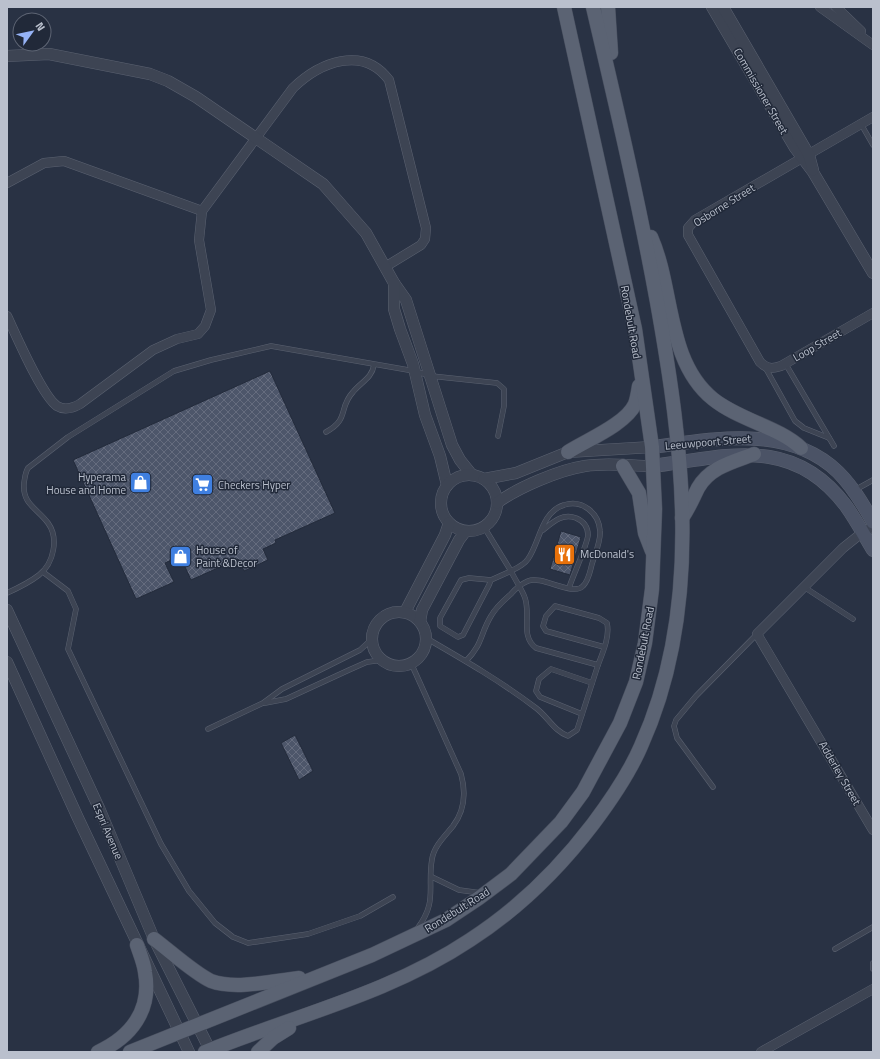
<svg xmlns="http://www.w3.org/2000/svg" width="880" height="1059" viewBox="0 0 880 1059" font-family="'Titillium Web',sans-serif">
<defs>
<pattern id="building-cross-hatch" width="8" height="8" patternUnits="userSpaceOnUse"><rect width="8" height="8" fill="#4d566a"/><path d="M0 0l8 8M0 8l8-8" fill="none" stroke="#656c7e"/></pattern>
</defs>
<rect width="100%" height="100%" fill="#293244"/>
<g fill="url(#building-cross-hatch)" stroke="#232b3b">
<path d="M 270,371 L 335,513 L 275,540 L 276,543 L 263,549 L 268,560 L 244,571 L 238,559 L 191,580 L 180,556 L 165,563 L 174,582 L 136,599 L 73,460 Z"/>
<path d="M 561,531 L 581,537 L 570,575 L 550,569 Z"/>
<path d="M 295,735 L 313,771 L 299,780 L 281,743 Z"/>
</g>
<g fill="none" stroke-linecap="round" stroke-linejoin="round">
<defs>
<g id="service">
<path d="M 861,124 L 873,145"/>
<path d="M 785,363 L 834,446"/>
<path d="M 765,367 L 795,421 L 804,428 L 829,438"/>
<path d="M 326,432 C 350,419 338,408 353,392 C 361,382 372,378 374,365"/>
<path d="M 855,490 L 873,480"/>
<path d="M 484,527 L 511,571 L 491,580 L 469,578 L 461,580 L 440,618 L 440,626 L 458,637 L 463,635 L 489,585 L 491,580"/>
<path d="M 543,530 C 553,522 562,513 576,518 C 583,521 588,527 588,535 C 587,546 573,575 569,588"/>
<path d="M 43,572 L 68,591 L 76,609 L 68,649 L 161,844 L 189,891 L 215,923 L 233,937 L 248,943 L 308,934 L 360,916 L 393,897"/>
<path d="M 804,587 L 853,619"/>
<path d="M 7,593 C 18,588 30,582 39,575 C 54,563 59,538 48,523 C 37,508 22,504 24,483 C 25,477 25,473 28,468 L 68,437 L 174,371 L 211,360 L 271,346 L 414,371 L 431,376 L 497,383 L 504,389 L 504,406 L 498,436"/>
<path d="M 426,638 C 464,660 502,682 536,708 C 548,717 554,731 568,736 L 577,730 L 598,665"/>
<path d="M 466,661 C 483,644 480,634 491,616 C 496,607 503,601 511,594 C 516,588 521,584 528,581 C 542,575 573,597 583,586 C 589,580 590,571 592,564 C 595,554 601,541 600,531 C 599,513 582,499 564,505 C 541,512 540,542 528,559 C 524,565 517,568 511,571 C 515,580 522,589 525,598 C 531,616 520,636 536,648 L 598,665 C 603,652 610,636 607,623 L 599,618 L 555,606 L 546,616 L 543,626 L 546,631 L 604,647"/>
<path d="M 411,663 L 461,774 C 466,792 465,810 453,826 C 445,836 434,846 432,859 C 427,889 438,901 417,929"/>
<path d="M 265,703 L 286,699 L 349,670 L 367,662 L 383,660"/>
<path d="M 582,714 L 540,697 L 536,691 L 539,679 L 551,669 L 592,683"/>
<path d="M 208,729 L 263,703 L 282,689 L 360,650 L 372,639"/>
<path d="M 713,787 L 677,738 L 674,726 L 676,720 L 696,696 L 757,634"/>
<path d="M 432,877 L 459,890 L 481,893"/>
<path d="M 835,949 L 873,927"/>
<path d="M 873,963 L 873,969"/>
</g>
<g id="minor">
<path d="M 820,7 L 873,45"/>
<path d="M 836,7 L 861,31"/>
<path d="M 873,117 L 695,220 L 688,228 L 688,235 L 760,362 C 767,369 772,369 781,366 L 873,313"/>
<path d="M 7,183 L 44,163 L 64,161 L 202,211"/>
<path d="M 7,316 C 16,335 42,396 57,406 C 65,411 73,408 80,404 L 153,350 L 177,339 L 198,334 L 205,326 L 211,310 L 199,240 L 202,211 L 293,88 C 320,62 363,45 389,80 L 426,228 L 425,239 L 421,245 L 385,267"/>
<path d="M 873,527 L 863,532 L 843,548 L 757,634 L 873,830"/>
<path d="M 761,1052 L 873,989"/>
</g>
<g id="tertiary">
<path d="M 712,7 L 795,148 L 813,172 L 873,273"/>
<path d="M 723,7 L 809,155 L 813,170"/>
<path d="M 7,56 L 49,54 L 150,74 L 168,81 L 196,97 L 323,184 L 366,233 L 394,283 L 406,300 L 452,445 L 460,460 L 472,475"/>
<path d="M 394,283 L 394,309 L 400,329 L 413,364 L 425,415 L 440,456 L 447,485"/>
<circle cx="469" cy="503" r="28"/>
<path d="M 484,479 L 516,473 L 568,452 L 652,447"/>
<path d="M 497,503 C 517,488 559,470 585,466 C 607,462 631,466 653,466"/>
<path d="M 7,610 L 99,808 L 154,939 L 211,1052"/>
<path d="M 405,612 L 445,535 L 449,523"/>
<circle cx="399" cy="639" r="27"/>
<path d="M 420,622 L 422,610 L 459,540 L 465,532"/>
<path d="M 7,662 L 78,818 L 189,1052"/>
</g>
<g id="secondary">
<path d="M 652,447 C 715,439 788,424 838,472 C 853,487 863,504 873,522"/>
<path d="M 653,466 C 728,456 793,435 846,506 C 856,520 864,535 873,550"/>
</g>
<g id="primary">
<path d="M 608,7 L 611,53"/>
<path d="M 651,237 C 674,289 666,361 713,399 C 739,420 779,427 801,448"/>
<path d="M 568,452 C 587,440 626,424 635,404 C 637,399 638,392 639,386"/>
<path d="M 623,466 L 639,493 L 645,533 L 652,551"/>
<path d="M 682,518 C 689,508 693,498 698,488 C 710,467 733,462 754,454"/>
<path d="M 154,939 C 170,951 194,973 211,981 C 235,990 273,981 299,978"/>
<path d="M 98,1052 C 131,1037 152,1010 145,972 C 144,963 140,954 137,945"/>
<path d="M 130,1052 L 372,955 L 446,920 L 479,898 L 511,874 L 561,822 L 583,792 L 620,723 L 636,682 L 645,643 L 652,589 L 655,509 L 652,447 L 635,329 L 564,7"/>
<path d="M 205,1052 C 293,1016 389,994 470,940 C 518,909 558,870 593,824 C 611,800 629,774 641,746 C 704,607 683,447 657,302 C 639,203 616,105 593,7"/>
<path d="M 258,1052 L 273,1038 L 289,1028"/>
</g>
</defs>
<use href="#service" stroke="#5b6271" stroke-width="5.5"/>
<use href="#minor" stroke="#5b6271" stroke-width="10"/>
<use href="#tertiary" stroke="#5b6271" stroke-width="12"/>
<use href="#secondary" stroke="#5b6271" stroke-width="14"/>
<use href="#primary" stroke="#464d5d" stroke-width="15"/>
<use href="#service" stroke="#3d4453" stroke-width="4.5"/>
<use href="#minor" stroke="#3d4453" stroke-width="9"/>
<use href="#tertiary" stroke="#3d4453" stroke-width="11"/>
<use href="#secondary" stroke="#4b5366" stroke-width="13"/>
<use href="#primary" stroke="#5b6373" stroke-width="14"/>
</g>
<defs>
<symbol id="shop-square" viewBox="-11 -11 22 22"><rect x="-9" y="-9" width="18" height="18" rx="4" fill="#3f7fe0" stroke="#212939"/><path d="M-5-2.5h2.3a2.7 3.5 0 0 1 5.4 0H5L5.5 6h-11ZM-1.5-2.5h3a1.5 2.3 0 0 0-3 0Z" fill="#fff"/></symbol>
<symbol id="supermarket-square" viewBox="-11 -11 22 22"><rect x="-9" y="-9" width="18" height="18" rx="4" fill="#3f7fe0" stroke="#212939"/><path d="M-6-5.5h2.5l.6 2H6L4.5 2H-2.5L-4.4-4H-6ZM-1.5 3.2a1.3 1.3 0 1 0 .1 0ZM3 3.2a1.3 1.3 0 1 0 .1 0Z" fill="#fff"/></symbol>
<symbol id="restaurant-square" viewBox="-11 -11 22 22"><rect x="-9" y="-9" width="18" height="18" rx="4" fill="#e8710a" stroke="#212939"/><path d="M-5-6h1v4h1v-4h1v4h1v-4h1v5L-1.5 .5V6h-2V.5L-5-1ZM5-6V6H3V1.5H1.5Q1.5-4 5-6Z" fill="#fff"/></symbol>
</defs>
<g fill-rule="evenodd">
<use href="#shop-square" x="128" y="470" width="25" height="25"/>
<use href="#supermarket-square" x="190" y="472" width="25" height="25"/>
<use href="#restaurant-square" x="552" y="542" width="25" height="25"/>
<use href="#shop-square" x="168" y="544" width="25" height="25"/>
</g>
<g text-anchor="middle" stroke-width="3" stroke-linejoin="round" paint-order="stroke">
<g font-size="11" fill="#bac0cd" stroke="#212939">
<text transform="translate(761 91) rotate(60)" y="4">Commissioner Street</text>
<text transform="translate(724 205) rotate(-32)" y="4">Osborne Street</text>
<text transform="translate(631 322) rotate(80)" y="4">Rondebult Road</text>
<text transform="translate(817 345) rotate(-30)" y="4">Loop Street</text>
<text transform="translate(708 442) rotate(-5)" y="4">Leeuwpoort Street</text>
<text transform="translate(643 643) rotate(-79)" y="4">Rondebult Road</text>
<text transform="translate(840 773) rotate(60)" y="4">Adderley Street</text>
<text transform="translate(108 831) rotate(67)" y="4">Espri Avenue</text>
<text transform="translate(457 910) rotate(-32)" y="4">Rondebult Road</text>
</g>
<g font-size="11" fill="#bac0cd" stroke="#212939" text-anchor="start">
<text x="126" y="481" text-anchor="end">Hyperama<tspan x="126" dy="13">House and Home</tspan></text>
<text x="218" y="489">Checkers Hyper</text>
<text x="196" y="554">House of<tspan x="196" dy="13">Paint &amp;Decor</tspan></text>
<text x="580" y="558">McDonald's</text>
</g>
</g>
<rect width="880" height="1059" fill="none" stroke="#bac0cd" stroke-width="16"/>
<g transform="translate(32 32) rotate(57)"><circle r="19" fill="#212939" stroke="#5e6574"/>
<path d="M0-3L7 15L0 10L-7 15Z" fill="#96b3f6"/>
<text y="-6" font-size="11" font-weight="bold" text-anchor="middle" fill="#bac0cd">N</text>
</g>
</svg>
